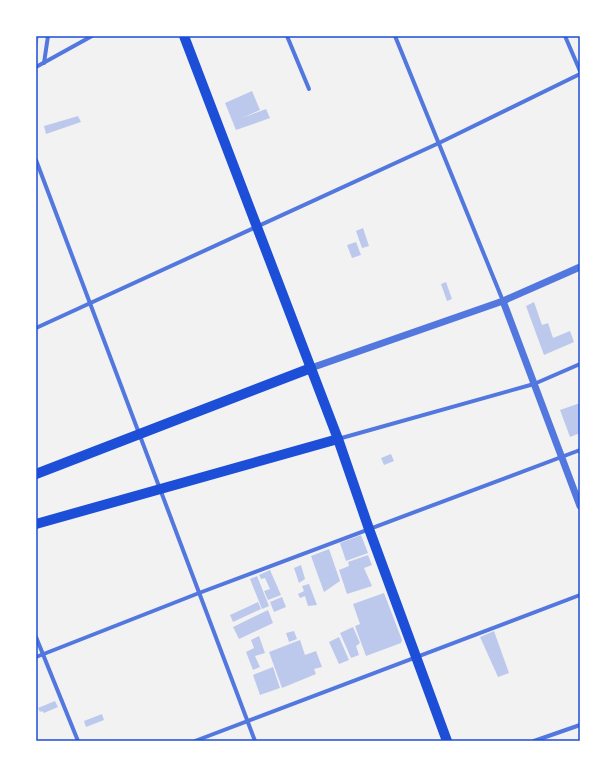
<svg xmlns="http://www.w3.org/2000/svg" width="616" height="777" viewBox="0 0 616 777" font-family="'Asap Condensed',sans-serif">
<rect width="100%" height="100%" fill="#f2f2f2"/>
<g fill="#bdc9ec">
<path d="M 36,36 L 39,36 L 37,49 L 36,49 Z"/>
<path d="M 252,91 L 260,110 L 242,118 L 266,109 L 270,118 L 236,130 L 225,103 Z"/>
<path d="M 78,116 L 81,122 L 46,134 L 44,126 Z"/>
<path d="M 363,228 L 369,246 L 362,248 L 356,231 Z"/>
<path d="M 356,242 L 361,255 L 352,258 L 347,245 Z"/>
<path d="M 446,282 L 452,299 L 447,301 L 441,284 Z"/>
<path d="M 534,302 L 542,325 L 548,323 L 553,338 L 570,331 L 574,342 L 544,355 L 526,306 Z"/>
<path d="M 580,403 L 580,433 L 570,437 L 560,410 Z"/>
<path d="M 391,454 L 394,461 L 384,465 L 381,458 Z"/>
<path d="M 361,535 L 368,553 L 346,561 L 340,543 Z"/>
<path d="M 329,549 L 340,581 L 324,592 L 311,556 Z"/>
<path d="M 368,555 L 372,565 L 364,568 L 372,586 L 347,594 L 339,570 L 349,566 L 348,562 Z"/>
<path d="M 301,565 L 305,579 L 299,583 L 294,568 Z"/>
<path d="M 270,570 L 281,595 L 268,600 L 264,591 L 270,589 L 265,578 L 261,579 L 259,575 Z"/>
<path d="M 257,576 L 269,606 L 262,609 L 250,579 Z"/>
<path d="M 309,584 L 317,605 L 308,606 L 305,596 L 300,598 L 298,594 L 304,591 L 302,586 Z"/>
<path d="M 384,593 L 402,640 L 401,643 L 366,656 L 355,626 L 360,624 L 353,604 Z"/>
<path d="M 282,597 L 286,607 L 274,612 L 270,602 Z"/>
<path d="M 258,602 L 261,609 L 233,622 L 230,615 Z"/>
<path d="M 268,610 L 273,623 L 239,639 L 233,627 Z"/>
<path d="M 353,627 L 360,643 L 356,646 L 359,655 L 351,658 L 340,633 Z"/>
<path d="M 294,631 L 297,639 L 289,642 L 286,633 Z"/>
<path d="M 494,631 L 509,673 L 498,677 L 480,637 Z"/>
<path d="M 259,636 L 265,653 L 255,656 L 260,667 L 253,670 L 246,652 L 254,648 L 251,640 Z"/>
<path d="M 339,637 L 349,660 L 339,664 L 329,642 Z"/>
<path d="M 300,640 L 305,655 L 316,651 L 322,667 L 314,669 L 316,674 L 282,688 L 269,652 Z"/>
<path d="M 273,667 L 280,688 L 260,695 L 253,675 Z"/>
<path d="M 55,701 L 58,707 L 44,713 L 42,711 L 40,712 L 38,708 Z"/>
<path d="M 102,714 L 104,720 L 86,727 L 84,721 Z"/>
</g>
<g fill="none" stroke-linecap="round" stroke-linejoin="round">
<g stroke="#5277de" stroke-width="4">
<path d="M 287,36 L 309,89"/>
<path d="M 395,36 L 503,301"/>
<path d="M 565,36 L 580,71"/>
<path d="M 44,63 L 48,36"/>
<path d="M 36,67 L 92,36"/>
<path d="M 36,160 L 255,741"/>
<path d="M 36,328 L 439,143 L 580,74"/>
<path d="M 338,439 L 534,384 L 580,364"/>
<path d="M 36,637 L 78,741"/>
<path d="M 36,657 L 199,593 L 580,450"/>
<path d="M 195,741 L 580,595"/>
<path d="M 534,741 L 580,725"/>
</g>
<g stroke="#5277de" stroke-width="7">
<path d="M 503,301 L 580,506"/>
<path d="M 311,368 L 503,301 L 580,267"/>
</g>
<g stroke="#1d4ed8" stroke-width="10">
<path d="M 36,474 L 311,368"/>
<path d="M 36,524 L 338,439"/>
</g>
<path stroke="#1d4ed8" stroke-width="10" d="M 184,36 L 338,439 L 369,529 L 447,741"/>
</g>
<rect width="616" height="777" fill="none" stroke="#ffffff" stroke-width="74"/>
<rect x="37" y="37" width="542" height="703" fill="none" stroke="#1d4ed8" stroke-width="1.5"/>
</svg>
